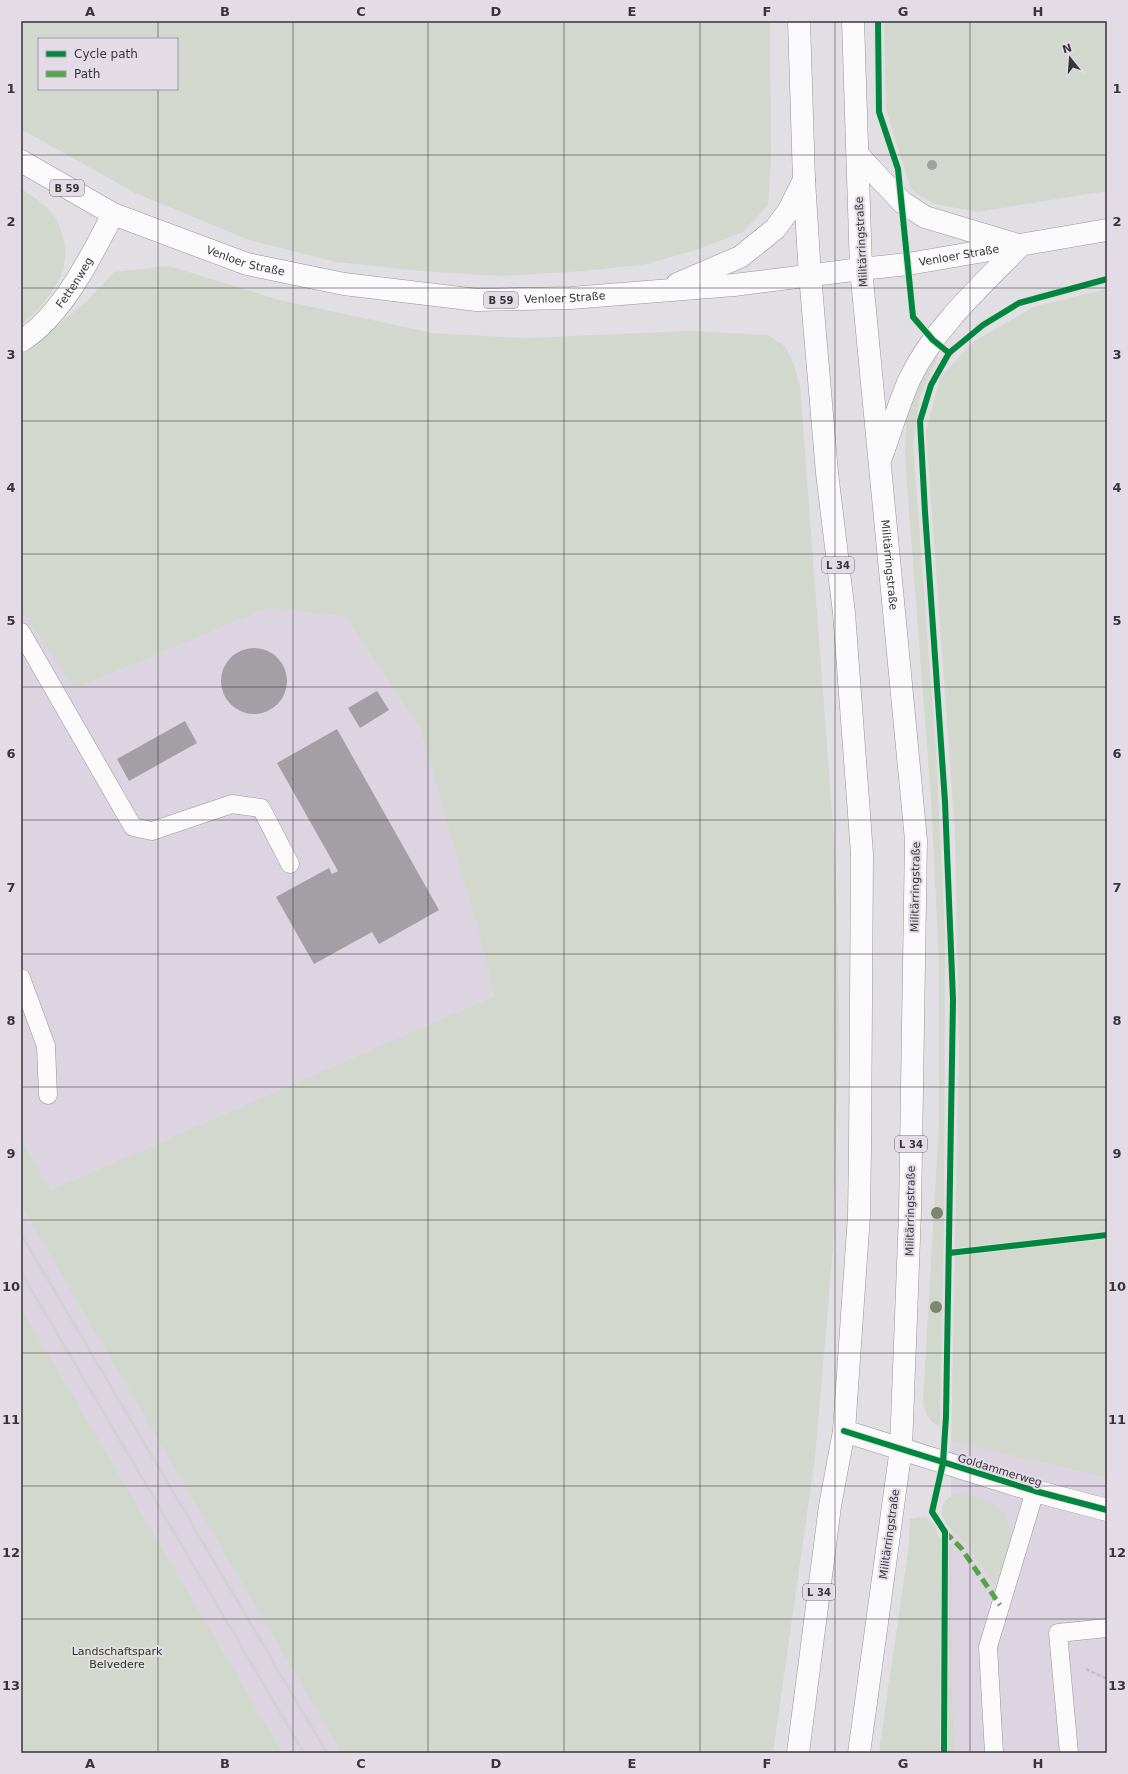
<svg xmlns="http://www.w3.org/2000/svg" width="1128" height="1774" viewBox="0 0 1128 1774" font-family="'DejaVu Sans',sans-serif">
<rect width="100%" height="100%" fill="#e2dfe4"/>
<g fill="#dcd5e1">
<path d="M 267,608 L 346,617 L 420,730 L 478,930 L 494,996 L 51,1190 L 21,1138 L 21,610 L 75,689 Z"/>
<path d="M 21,1206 L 341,1753 L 283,1753 L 21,1307 Z"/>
<path d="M 951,1441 L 1107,1478 L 1107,1753 L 956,1753 L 952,1702 Z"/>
</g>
<g fill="#d3d8ce" fill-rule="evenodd">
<path d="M 21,21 L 770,21 L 771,162 L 768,205 L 743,232 L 699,249 L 647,264 L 586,271 L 501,276 L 421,271 L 336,262 L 249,240 L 135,193 L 21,129 ZM 39,39 L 177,39 L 177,89 L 39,89 Z"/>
<path d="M 884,21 L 1107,21 L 1107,191 L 978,212 L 934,204 L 911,190 L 886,109 Z"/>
<path d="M 21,189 C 33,196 49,207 56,219 C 64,233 68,253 63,269 C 58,288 36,314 21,325 Z"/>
<path d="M 169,266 L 276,299 L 432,333 L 526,338 L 689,331 L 767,335 L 785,346 L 794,364 L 800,386 L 836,866 L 839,1020 L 833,1249 L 815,1458 L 773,1753 L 341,1753 L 21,1206 L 21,1138 L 51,1190 L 494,996 L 478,930 L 420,730 L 346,617 L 267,608 L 75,689 L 21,610 L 21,355 L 86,302 L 114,272 Z"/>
<path d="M 1107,289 L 1107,1478 L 951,1441 L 959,1048 L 955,834 L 926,431 L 940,378 L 973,342 L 1033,307 Z"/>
<path d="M 935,351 L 938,357 L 920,396 L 913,444 L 936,751 L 945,932 L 944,1227 L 940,1426 C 928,1423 925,1412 923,1401 L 939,1122 L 939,965 L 931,799 L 905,457 L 906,418 L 910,403 Z"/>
<path d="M 21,1307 L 283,1753 L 21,1753 Z"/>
<path d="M 959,1494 C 993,1497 1019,1513 1009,1551 C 1006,1562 999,1574 994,1585 C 985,1571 975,1557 966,1544 C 961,1537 953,1532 948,1526 C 937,1510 941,1498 959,1494 Z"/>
<path d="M 926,1516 L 935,1526 L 938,1536 L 952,1545 L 952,1702 L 956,1753 L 879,1753 L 909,1544 L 910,1519 Z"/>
</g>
<g fill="#a49ea5">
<circle cx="932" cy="165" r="5"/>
<circle cx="254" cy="681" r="33"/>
<path d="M 377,691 L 389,710 L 360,728 L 348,708 Z"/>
<path d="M 185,721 L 197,743 L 129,781 L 117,759 Z"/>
<path d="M 337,729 L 439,910 L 379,944 L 372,932 L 314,964 L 276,897 L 329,868 L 332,874 L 338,871 L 277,763 Z"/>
</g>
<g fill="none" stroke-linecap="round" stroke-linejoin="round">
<defs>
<g id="service">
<path d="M 21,632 L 133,827 L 152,831 L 232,804 L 261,808 L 290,864"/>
<path d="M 21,978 L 46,1046 L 48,1095"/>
<path d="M 994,1753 L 988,1647 L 1035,1491"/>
<path d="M 1069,1753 L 1058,1633 L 1107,1628"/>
</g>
<g id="minor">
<path id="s1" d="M 21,341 C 62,316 92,255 113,214"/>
<path d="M 844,1431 L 1035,1491 L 1107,1510"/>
</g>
<g id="secondary">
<path d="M 799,21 L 804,180 L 810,275"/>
<path id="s2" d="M 853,21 L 861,269 L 908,264 L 1107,230"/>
<path d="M 858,155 L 902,202 L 925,217 L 1015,244"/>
</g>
<g id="primary">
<path id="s3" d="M 21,161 L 113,214 L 247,264 L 344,284 L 477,300 L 571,298 L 734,285 L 861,269 L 916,840 L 910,1212 L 901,1448 L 859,1753"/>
<path d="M 677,284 L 740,257 L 775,229 L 789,210 L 804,180"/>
<path d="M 882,455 C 891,430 899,403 910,378 C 935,327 981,286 1020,246"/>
<path d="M 798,1753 L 830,1506 L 844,1431 L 859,1215 L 860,1150 L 862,854 L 844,613 L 827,473 L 810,275"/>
</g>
</defs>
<use href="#service" stroke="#979599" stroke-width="19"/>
<use href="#minor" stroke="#979599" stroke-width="23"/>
<use href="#secondary" stroke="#979599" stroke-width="23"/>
<use href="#primary" stroke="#979599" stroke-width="23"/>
<path stroke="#c0bfc1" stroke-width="2.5" stroke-dasharray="4 2" stroke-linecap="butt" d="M 1086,1669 L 1107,1679"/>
<use href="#service" stroke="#fbfafb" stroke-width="18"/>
<use href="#minor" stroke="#fbfafb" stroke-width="22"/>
<use href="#secondary" stroke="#fbfafb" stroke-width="22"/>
<use href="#primary" stroke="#fbfafb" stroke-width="22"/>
<g stroke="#d2d1d3" stroke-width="3">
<path d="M 21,1234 L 327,1753"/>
<path d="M 21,1272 L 304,1753"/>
</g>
<path stroke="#53a545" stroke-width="5" stroke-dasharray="10 5" stroke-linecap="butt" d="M 945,1532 L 961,1548 L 1000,1605"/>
<defs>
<g id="cycleway">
<path d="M 878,21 L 879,112 L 898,169 L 913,317 L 933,340 L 949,353"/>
<path d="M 949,1253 L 1107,1235"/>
<path d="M 844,1431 L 1035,1491 L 1107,1510"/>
<path d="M 944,1753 L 945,1532 L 932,1512 L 943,1463 L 946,1416 L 953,1000 L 945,802 L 925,512 L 920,421 L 931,385 L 949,353 L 983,325 L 1019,303 L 1107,279"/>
</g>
</defs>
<use href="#cycleway" stroke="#e3dce7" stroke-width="8"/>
<use href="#cycleway" stroke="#00873e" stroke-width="6"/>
</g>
<g fill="#7c866f">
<circle cx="937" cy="1213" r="6"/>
<circle cx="936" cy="1307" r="6"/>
</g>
<path fill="none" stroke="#373539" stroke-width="1" stroke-opacity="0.55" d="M 158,21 L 158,39M 293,21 L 293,1753M 428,21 L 428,1753M 564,21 L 564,1753M 700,21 L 700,1753M 835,21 L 835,1753M 970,21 L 970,1753M 158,89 L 158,1753M 21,155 L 1107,155M 21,288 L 1107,288M 21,421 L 1107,421M 21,554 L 1107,554M 21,687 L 1107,687M 21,820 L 1107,820M 21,954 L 1107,954M 21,1087 L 1107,1087M 21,1220 L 1107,1220M 21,1353 L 1107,1353M 21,1486 L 1107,1486M 21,1619 L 1107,1619"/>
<g text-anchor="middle" stroke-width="4" stroke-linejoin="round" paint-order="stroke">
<g fill="#e3dce7" stroke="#6b676d" stroke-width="1">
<rect x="50" y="180" width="34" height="16" rx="3"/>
<rect x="484" y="292" width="34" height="16" rx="3"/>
<rect x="822" y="557" width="32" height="16" rx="3"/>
<rect x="895" y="1136" width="32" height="16" rx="3"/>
<rect x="803" y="1584" width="32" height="16" rx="3"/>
</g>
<g font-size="10" font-weight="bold" fill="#373539">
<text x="67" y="192">B 59</text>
<text x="501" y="304">B 59</text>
<text x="838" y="569">L 34</text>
<text x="911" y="1148">L 34</text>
<text x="819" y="1596">L 34</text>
</g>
<g font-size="11" fill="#373539" stroke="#e3dce7">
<text transform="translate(861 242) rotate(-93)" y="4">Militärringstraße</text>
<text dy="4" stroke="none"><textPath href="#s2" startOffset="347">Venloer Straße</textPath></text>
<text dy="4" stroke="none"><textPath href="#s3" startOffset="247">Venloer Straße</textPath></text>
<text dy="4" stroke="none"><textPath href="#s1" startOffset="80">Fettenweg</textPath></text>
<text dy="4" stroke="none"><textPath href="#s3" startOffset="570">Venloer Straße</textPath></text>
<text dy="4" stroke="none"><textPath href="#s3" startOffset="1165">Militärringstraße</textPath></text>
<text transform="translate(915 887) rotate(-89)" y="4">Militärringstraße</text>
<text transform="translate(910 1211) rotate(-89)" y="4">Militärringstraße</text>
<text transform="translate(1000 1470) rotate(17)" y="4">Goldammerweg</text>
<text transform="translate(889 1534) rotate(-82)" y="4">Militärringstraße</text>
</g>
<g font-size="11" fill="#283d0f" stroke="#e3dce7">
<text x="117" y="1655">Landschaftspark<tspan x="117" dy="13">Belvedere</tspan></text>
</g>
</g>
<rect width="1128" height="1774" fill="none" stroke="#e3dce7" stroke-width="44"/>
<rect x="38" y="38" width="140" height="52" fill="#e3dce7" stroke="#9e99a1"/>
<rect x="46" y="51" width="20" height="6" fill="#00873e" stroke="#9e99a1"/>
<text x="74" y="58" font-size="12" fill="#373539">Cycle path</text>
<rect x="46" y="71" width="20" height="6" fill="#53a545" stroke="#9e99a1"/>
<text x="74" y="78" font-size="12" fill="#373539">Path</text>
<g transform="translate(1070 58) rotate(343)" stroke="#e3dce7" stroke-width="3" paint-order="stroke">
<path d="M0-3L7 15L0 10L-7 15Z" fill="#373539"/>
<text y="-6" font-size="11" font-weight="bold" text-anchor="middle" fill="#373539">N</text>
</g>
<rect x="22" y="22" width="1084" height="1730" fill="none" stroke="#373539" stroke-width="1.5"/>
<g font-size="13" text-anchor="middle" font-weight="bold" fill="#373539">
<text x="90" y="16">A</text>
<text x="225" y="16">B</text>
<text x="361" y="16">C</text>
<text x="496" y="16">D</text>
<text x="632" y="16">E</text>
<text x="767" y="16">F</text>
<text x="903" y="16">G</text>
<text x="1038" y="16">H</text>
<text x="11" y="93">1</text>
<text x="1117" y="93">1</text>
<text x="11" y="226">2</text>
<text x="1117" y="226">2</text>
<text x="11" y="359">3</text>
<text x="1117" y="359">3</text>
<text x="11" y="492">4</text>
<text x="1117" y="492">4</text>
<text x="11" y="625">5</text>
<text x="1117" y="625">5</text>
<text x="11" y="758">6</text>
<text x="1117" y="758">6</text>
<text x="11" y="892">7</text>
<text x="1117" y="892">7</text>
<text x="11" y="1025">8</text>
<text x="1117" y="1025">8</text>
<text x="11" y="1158">9</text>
<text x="1117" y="1158">9</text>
<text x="11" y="1291">10</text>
<text x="1117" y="1291">10</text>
<text x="11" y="1424">11</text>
<text x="1117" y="1424">11</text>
<text x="11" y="1557">12</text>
<text x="1117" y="1557">12</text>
<text x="11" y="1690">13</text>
<text x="1117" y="1690">13</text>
<text x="90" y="1768">A</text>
<text x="225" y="1768">B</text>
<text x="361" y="1768">C</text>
<text x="496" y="1768">D</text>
<text x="632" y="1768">E</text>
<text x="767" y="1768">F</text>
<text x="903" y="1768">G</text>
<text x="1038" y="1768">H</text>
</g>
</svg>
